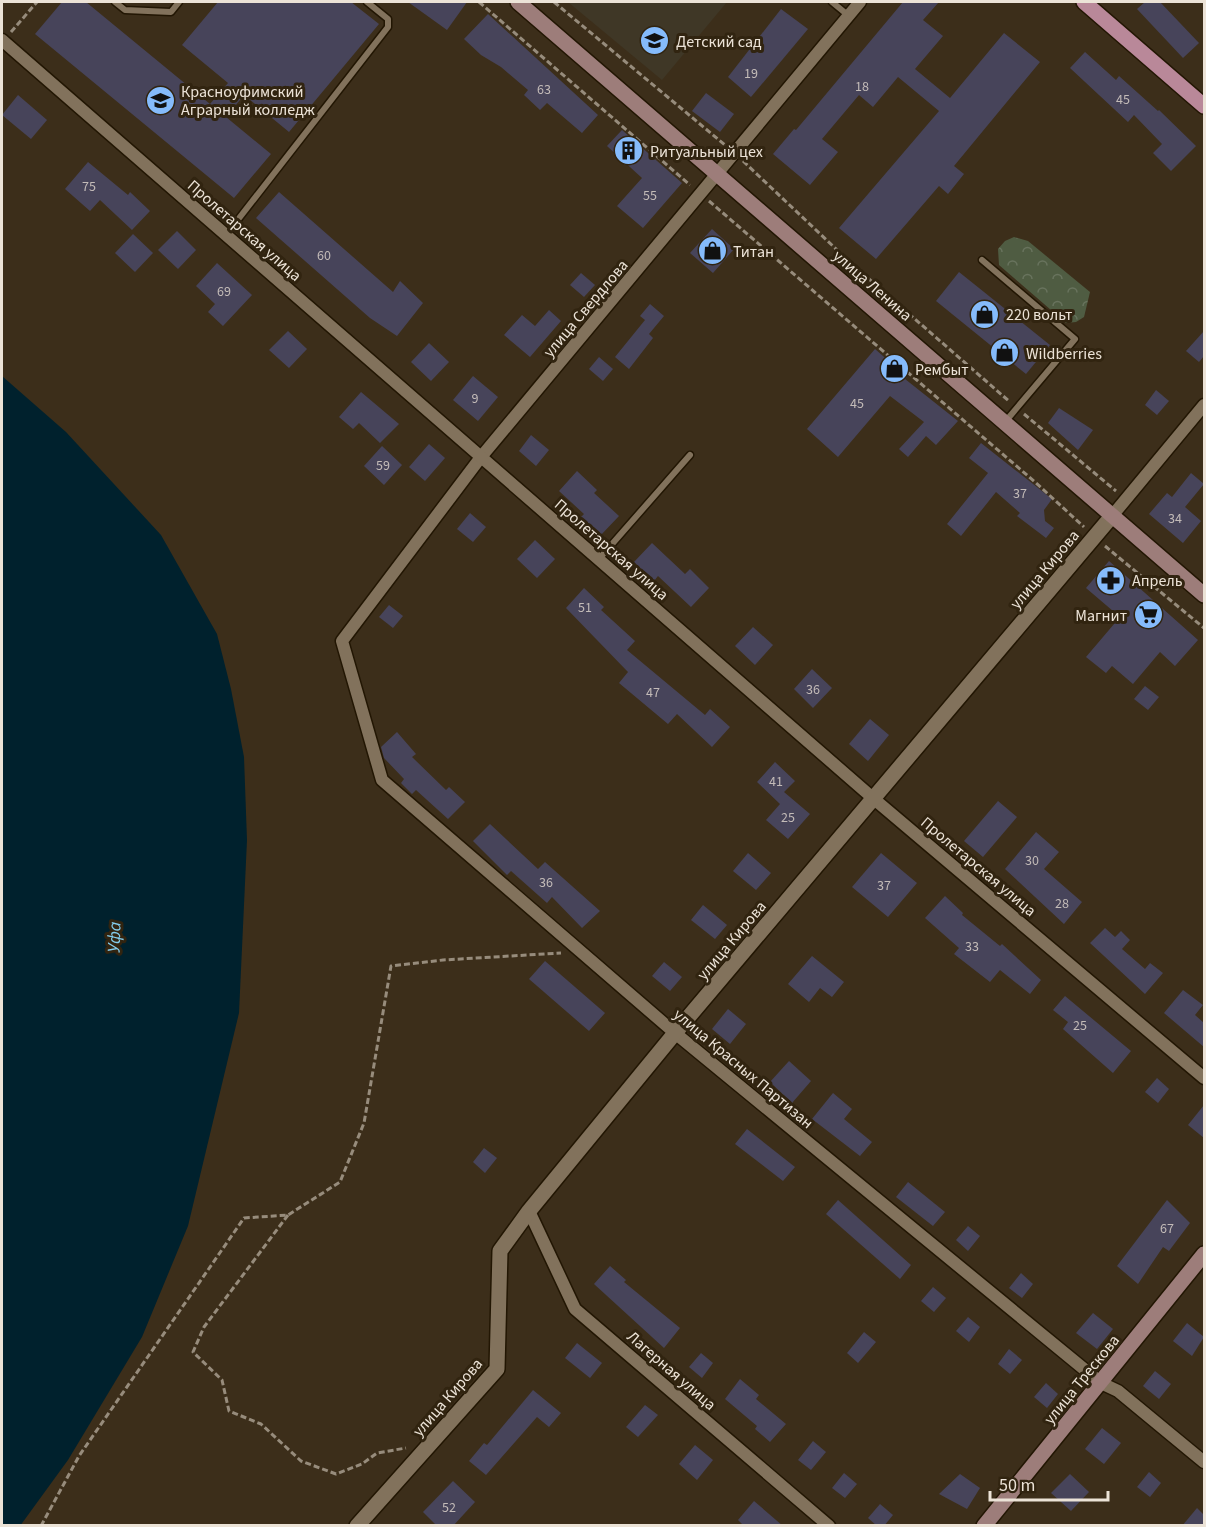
<svg xmlns="http://www.w3.org/2000/svg" width="1206" height="1527" viewBox="0 0 1206 1527" font-family="'Source Sans 3',sans-serif">
<defs>
<pattern id="park-crowns" width="20" height="18" patternUnits="userSpaceOnUse" patternTransform="scale(1.5)"><rect width="20" height="18" fill="#4f5c42"/><path d="M2 6a3 3 0 1 1 6 0M12 15a3 3 0 1 1 6 0" fill="none" stroke="#68735d"/></pattern>
</defs>
<rect width="100%" height="100%" fill="#3c2e1a"/>
<path fill="#3f3726" d="M 568,2 L 727,2 L 662,80 Z"/>
<path fill="url(#park-crowns)" d="M 1014,237 L 1028,241 L 1090,292 L 1084,317 L 1076,322 L 1066,323 L 999,265 L 998,249 L 1005,241 Z"/>
<path fill="#00212d" d="M 2,376 L 66,432 L 161,535 L 217,634 L 231,689 L 244,757 L 247,840 L 239,1013 L 188,1226 L 142,1337 L 68,1460 L 20,1526 L 2,1525 Z"/>
<g fill="#47445a">
<path d="M 62,2 L 86,2 L 210,104 L 228,83 L 182,45 L 218,2 L 351,2 L 379,24 L 289,132 L 244,95 L 226,117 L 271,154 L 234,198 L 35,34 Z"/>
<path d="M 408,2 L 467,2 L 447,30 Z"/>
<path d="M 903,2 L 939,2 L 923,20 L 943,36 L 915,69 L 950,98 L 1004,33 L 1040,62 L 954,166 L 964,174 L 948,194 L 939,186 L 876,259 L 839,228 L 939,111 L 898,77 L 873,107 L 859,95 L 822,139 L 838,152 L 810,185 L 773,154 L 794,129 L 796,130 Z"/>
<path d="M 1145,2 L 1160,2 L 1199,43 L 1183,58 L 1137,9 Z"/>
<path d="M 781,9 L 808,29 L 751,97 L 728,77 Z"/>
<path d="M 488,14 L 598,115 L 582,133 L 547,103 L 540,110 L 524,95 L 528,90 L 501,67 L 481,55 L 464,39 Z"/>
<path d="M 1085,52 L 1116,80 L 1119,76 L 1158,111 L 1159,110 L 1196,146 L 1171,171 L 1153,153 L 1162,144 L 1134,115 L 1128,122 L 1070,68 Z"/>
<path d="M 706,93 L 734,114 L 720,132 L 692,111 Z"/>
<path d="M 18,95 L 47,120 L 31,139 L 2,115 Z"/>
<path d="M 622,130 L 682,183 L 643,228 L 617,206 L 642,178 L 607,146 Z"/>
<path d="M 88,162 L 128,195 L 130,192 L 150,211 L 132,230 L 100,200 L 90,211 L 65,189 Z"/>
<path d="M 279,192 L 393,292 L 400,281 L 423,303 L 397,336 L 370,318 L 256,218 Z"/>
<path d="M 712,229 L 734,249 L 713,273 L 690,253 Z"/>
<path d="M 177,231 L 196,250 L 178,269 L 158,250 Z"/>
<path d="M 133,234 L 153,253 L 135,272 L 115,253 Z"/>
<path d="M 217,263 L 252,295 L 223,326 L 208,312 L 215,304 L 196,286 Z"/>
<path d="M 959,272 L 1050,345 L 1026,374 L 936,301 Z"/>
<path d="M 581,273 L 595,285 L 584,297 L 570,285 Z"/>
<path d="M 650,304 L 664,316 L 649,334 L 653,338 L 629,369 L 615,357 L 645,320 L 640,316 Z"/>
<path d="M 549,310 L 561,321 L 530,357 L 504,335 L 522,315 L 535,326 Z"/>
<path d="M 288,331 L 307,349 L 289,368 L 269,350 Z"/>
<path d="M 1204,331 L 1204,356 L 1199,362 L 1186,351 Z"/>
<path d="M 429,343 L 449,362 L 431,381 L 411,362 Z"/>
<path d="M 875,349 L 907,377 L 905,379 L 958,421 L 936,445 L 926,436 L 908,457 L 899,449 L 924,422 L 890,396 L 838,457 L 807,429 Z"/>
<path d="M 599,357 L 613,369 L 603,381 L 589,369 Z"/>
<path d="M 473,376 L 498,397 L 478,421 L 453,400 Z"/>
<path d="M 1156,390 L 1169,401 L 1157,415 L 1145,405 Z"/>
<path d="M 361,392 L 399,424 L 380,443 L 359,423 L 353,429 L 339,417 Z"/>
<path d="M 1059,408 L 1093,430 L 1078,450 L 1048,423 Z"/>
<path d="M 531,435 L 549,450 L 536,466 L 519,451 Z"/>
<path d="M 981,443 L 1052,499 L 1044,510 L 1045,521 L 1054,528 L 1046,538 L 1017,516 L 1020,513 L 996,492 L 961,536 L 947,524 L 988,473 L 969,458 Z"/>
<path d="M 429,444 L 445,458 L 425,481 L 409,467 Z"/>
<path d="M 382,446 L 402,465 L 384,485 L 364,466 Z"/>
<path d="M 577,471 L 597,490 L 594,493 L 619,516 L 600,536 L 581,517 L 584,514 L 559,491 Z"/>
<path d="M 1191,473 L 1204,484 L 1185,507 L 1201,521 L 1183,543 L 1149,514 L 1167,493 L 1172,497 Z"/>
<path d="M 470,513 L 486,527 L 473,542 L 457,529 Z"/>
<path d="M 535,540 L 555,559 L 537,578 L 517,559 Z"/>
<path d="M 652,543 L 685,574 L 690,569 L 709,588 L 691,607 L 658,576 L 654,581 L 634,562 Z"/>
<path d="M 1109,561 L 1198,640 L 1175,666 L 1160,652 L 1133,684 L 1112,666 L 1106,673 L 1086,657 L 1120,617 L 1086,588 Z"/>
<path d="M 584,588 L 604,607 L 601,610 L 635,641 L 627,650 L 705,715 L 710,709 L 730,727 L 712,747 L 677,714 L 668,724 L 619,683 L 628,672 L 566,608 Z"/>
<path d="M 389,605 L 403,616 L 393,628 L 379,617 Z"/>
<path d="M 753,627 L 773,645 L 755,665 L 735,646 Z"/>
<path d="M 812,669 L 832,688 L 813,708 L 794,689 Z"/>
<path d="M 1145,686 L 1159,697 L 1148,710 L 1134,699 Z"/>
<path d="M 870,719 L 889,735 L 868,761 L 849,744 Z"/>
<path d="M 397,732 L 416,754 L 412,757 L 446,790 L 449,787 L 465,802 L 448,819 L 416,790 L 412,794 L 401,783 L 404,779 L 384,758 L 381,747 Z"/>
<path d="M 775,762 L 795,781 L 784,792 L 810,814 L 788,839 L 766,820 L 780,804 L 757,782 Z"/>
<path d="M 998,801 L 1017,817 L 983,857 L 964,841 Z"/>
<path d="M 490,824 L 538,869 L 545,862 L 600,911 L 582,928 L 552,897 L 547,903 L 511,871 L 507,875 L 473,841 Z"/>
<path d="M 1036,832 L 1059,852 L 1044,869 L 1082,902 L 1064,924 L 1005,869 Z"/>
<path d="M 748,853 L 771,873 L 756,890 L 733,871 Z"/>
<path d="M 881,853 L 917,883 L 888,917 L 852,887 Z"/>
<path d="M 945,896 L 963,913 L 962,915 L 1000,946 L 1002,944 L 1041,980 L 1030,994 L 1000,970 L 990,982 L 954,954 L 959,948 L 925,918 Z"/>
<path d="M 703,905 L 727,925 L 715,939 L 691,920 Z"/>
<path d="M 1105,928 L 1115,937 L 1121,931 L 1130,940 L 1122,949 L 1145,969 L 1150,963 L 1163,973 L 1145,994 L 1090,943 Z"/>
<path d="M 812,956 L 844,982 L 832,997 L 820,988 L 809,1002 L 788,984 Z"/>
<path d="M 545,961 L 605,1013 L 589,1031 L 529,979 Z"/>
<path d="M 664,962 L 682,977 L 670,991 L 652,976 Z"/>
<path d="M 1183,990 L 1203,1005 L 1195,1015 L 1204,1023 L 1204,1047 L 1164,1013 Z"/>
<path d="M 1065,996 L 1131,1051 L 1113,1073 L 1063,1029 L 1068,1022 L 1053,1010 Z"/>
<path d="M 728,1009 L 746,1024 L 730,1044 L 712,1029 Z"/>
<path d="M 789,1061 L 811,1081 L 792,1103 L 770,1082 Z"/>
<path d="M 1157,1078 L 1169,1089 L 1158,1103 L 1145,1092 Z"/>
<path d="M 833,1093 L 852,1109 L 844,1119 L 872,1142 L 860,1156 L 812,1119 Z"/>
<path d="M 1204,1105 L 1204,1138 L 1188,1125 Z"/>
<path d="M 747,1129 L 795,1167 L 783,1181 L 735,1144 Z"/>
<path d="M 484,1148 L 497,1158 L 485,1173 L 473,1162 Z"/>
<path d="M 908,1182 L 945,1212 L 933,1226 L 896,1197 Z"/>
<path d="M 838,1200 L 911,1265 L 900,1279 L 826,1214 Z"/>
<path d="M 1167,1200 L 1190,1223 L 1169,1251 L 1163,1247 L 1138,1284 L 1117,1266 Z"/>
<path d="M 968,1226 L 980,1236 L 968,1251 L 956,1240 Z"/>
<path d="M 610,1266 L 626,1280 L 624,1282 L 680,1328 L 664,1348 L 594,1284 Z"/>
<path d="M 1021,1273 L 1033,1284 L 1022,1298 L 1009,1288 Z"/>
<path d="M 933,1287 L 946,1298 L 934,1312 L 921,1301 Z"/>
<path d="M 1093,1313 L 1113,1329 L 1097,1349 L 1076,1333 Z"/>
<path d="M 968,1317 L 980,1327 L 969,1342 L 956,1331 Z"/>
<path d="M 1187,1323 L 1204,1337 L 1192,1356 L 1173,1341 Z"/>
<path d="M 864,1332 L 876,1342 L 858,1363 L 847,1353 Z"/>
<path d="M 577,1343 L 602,1363 L 590,1378 L 565,1358 Z"/>
<path d="M 1009,1349 L 1022,1360 L 1010,1374 L 998,1364 Z"/>
<path d="M 701,1353 L 713,1363 L 702,1378 L 689,1367 Z"/>
<path d="M 1155,1371 L 1171,1384 L 1159,1399 L 1143,1386 Z"/>
<path d="M 740,1379 L 759,1395 L 756,1399 L 786,1424 L 770,1442 L 755,1429 L 757,1426 L 725,1399 Z"/>
<path d="M 1046,1383 L 1058,1394 L 1047,1408 L 1034,1397 Z"/>
<path d="M 533,1390 L 561,1413 L 549,1427 L 537,1417 L 486,1475 L 469,1461 L 484,1443 L 487,1445 Z"/>
<path d="M 645,1405 L 658,1415 L 638,1437 L 626,1427 Z"/>
<path d="M 1102,1428 L 1121,1443 L 1104,1464 L 1085,1449 Z"/>
<path d="M 813,1441 L 826,1452 L 811,1470 L 798,1460 Z"/>
<path d="M 695,1445 L 713,1460 L 697,1480 L 679,1464 Z"/>
<path d="M 1149,1472 L 1161,1483 L 1150,1497 L 1137,1487 Z"/>
<path d="M 844,1473 L 857,1484 L 845,1498 L 832,1488 Z"/>
<path d="M 960,1474 L 980,1488 L 967,1509 L 939,1494 Z"/>
<path d="M 1070,1474 L 1089,1492 L 1071,1511 L 1051,1493 Z"/>
<path d="M 453,1481 L 475,1502 L 453,1526 L 437,1526 L 423,1512 Z"/>
<path d="M 754,1501 L 783,1526 L 744,1526 L 738,1520 Z"/>
<path d="M 880,1504 L 893,1515 L 884,1526 L 877,1526 L 868,1518 Z"/>
<path d="M 1197,1508 L 1204,1515 L 1204,1526 L 1182,1526 Z"/>
</g>
<g fill="none" stroke-linecap="round" stroke-linejoin="round">
<defs>
<g id="service">
<path d="M 115,2 L 125,10 L 171,12 L 179,2"/>
<path d="M 832,2 L 849,16"/>
<path d="M 226,235 L 388,27 L 388,19 L 367,2"/>
<path d="M 982,260 L 1075,339 L 1005,422"/>
<path d="M 599,559 L 690,455"/>
</g>
<g id="minor">
<path d="M 860,2 L 481,457 L 342,641 L 382,780 L 675,1033 L 1101,1383 L 1118,1391 L 1204,1462"/>
<path d="M 2,40 L 874,799 L 1204,1078"/>
<path d="M 1112,516 L 1204,405"/>
<path d="M 529,1211 L 575,1309 L 829,1526"/>
</g>
<path id="tertiary" d="M 357,1526 L 497,1369 L 500,1251 L 529,1211 L 675,1033 L 1112,516"/>
<g id="secondary">
<path d="M 518,2 L 1204,595"/>
<path d="M 984,1526 L 1204,1254"/>
</g>
<path id="primary" d="M 1084,2 L 1204,106"/>
</defs>
<use href="#service" stroke="#221603" stroke-width="9"/>
<use href="#minor" stroke="#221603" stroke-width="15"/>
<use href="#tertiary" stroke="#221603" stroke-width="18"/>
<use href="#secondary" stroke="#221603" stroke-width="18"/>
<use href="#primary" stroke="#221603" stroke-width="18"/>
<g stroke="#978c7c" stroke-width="3" stroke-dasharray="6 3" stroke-linecap="butt">
<path d="M 479,2 L 690,185"/>
<path d="M 554,2 L 725,145"/>
<path d="M 11,32 L 37,2"/>
<path d="M 743,161 L 853,265 L 1010,402"/>
<path d="M 709,201 L 1035,482 L 1084,527"/>
<path d="M 1024,414 L 1116,491"/>
<path d="M 1105,546 L 1204,628"/>
<path d="M 288,1215 L 204,1327 L 193,1352 L 222,1380 L 229,1411 L 261,1424 L 301,1461 L 336,1474 L 362,1464 L 377,1453 L 406,1448"/>
<path d="M 41,1526 L 79,1456 L 244,1218 L 288,1215 L 340,1182 L 364,1123 L 391,966 L 443,960 L 561,953"/>
</g>
<use href="#service" stroke="#82725c" stroke-width="6"/>
<use href="#minor" stroke="#82725c" stroke-width="12"/>
<use href="#tertiary" stroke="#82725c" stroke-width="15"/>
<use href="#secondary" stroke="#9d7d7a" stroke-width="15"/>
<use href="#primary" stroke="#b98899" stroke-width="15"/>
</g>
<defs>
<symbol id="school-disc" viewBox="-11 -11 22 22"><circle r="9.5" fill="#85bbfb" stroke="#312410"/><path d="M0-5L7-2L0 1L-7-2ZM-4 1L0 2.5L4 1V4Q0 6-4 4Z" fill="#111"/></symbol>
<symbol id="university-disc" viewBox="-11 -11 22 22"><circle r="9.5" fill="#85bbfb" stroke="#312410"/><path d="M0-5L7-2L0 1L-7-2ZM-4 1L0 2.5L4 1V4Q0 6-4 4Z" fill="#111"/></symbol>
<symbol id="building-disc" viewBox="-11 -11 22 22"><circle r="9.5" fill="#85bbfb" stroke="#312410"/><path d="M-4-6H4V6H1V3H-1V6H-4ZM-2.5-4.3h1.7v1.8h-1.7ZM.8-4.3h1.7v1.8H.8ZM-2.5-1h1.7V.8h-1.7ZM.8-1h1.7V.8H.8Z" fill="#111"/></symbol>
<symbol id="shop-disc" viewBox="-11 -11 22 22"><circle r="9.5" fill="#85bbfb" stroke="#312410"/><path d="M-5-2.5h2.3a2.7 3.5 0 0 1 5.4 0H5L5.5 6h-11ZM-1.5-2.5h3a1.5 2.3 0 0 0-3 0Z" fill="#111"/></symbol>
<symbol id="pharmacy-disc" viewBox="-11 -11 22 22"><circle r="9.5" fill="#85bbfb" stroke="#312410"/><path d="M-2-6h4v4h4v4h-4v4h-4v-4h-4v-4h4Z" fill="#111"/></symbol>
<symbol id="supermarket-disc" viewBox="-11 -11 22 22"><circle r="9.5" fill="#85bbfb" stroke="#312410"/><path d="M-6-5.5h2.5l.6 2H6L4.5 2H-2.5L-4.4-4H-6ZM-1.5 3.2a1.3 1.3 0 1 0 .1 0ZM3 3.2a1.3 1.3 0 1 0 .1 0Z" fill="#111"/></symbol>
</defs>
<g fill-rule="evenodd">
<use href="#school-disc" x="638" y="24" width="33" height="33"/>
<use href="#university-disc" x="144" y="84" width="33" height="33"/>
<use href="#building-disc" x="612" y="134" width="33" height="33"/>
<use href="#shop-disc" x="696" y="234" width="33" height="33"/>
<use href="#shop-disc" x="968" y="298" width="33" height="33"/>
<use href="#shop-disc" x="988" y="336" width="33" height="33"/>
<use href="#shop-disc" x="878" y="352" width="33" height="33"/>
<use href="#pharmacy-disc" x="1094" y="564" width="33" height="33"/>
<use href="#supermarket-disc" x="1132" y="598" width="33" height="33"/>
</g>
<g text-anchor="middle" stroke-width="6" stroke-linejoin="round" paint-order="stroke">
<g font-size="14" fill="#c3bbb8">
<text x="751" y="78">19</text>
<text x="862" y="91">18</text>
<text x="544" y="94">63</text>
<text x="1123" y="104">45</text>
<text x="89" y="191">75</text>
<text x="650" y="200">55</text>
<text x="324" y="260">60</text>
<text x="224" y="296">69</text>
<text x="475" y="403">9</text>
<text x="857" y="408">45</text>
<text x="383" y="470">59</text>
<text x="1020" y="498">37</text>
<text x="1175" y="523">34</text>
<text x="585" y="612">51</text>
<text x="813" y="694">36</text>
<text x="653" y="697">47</text>
<text x="776" y="786">41</text>
<text x="788" y="822">25</text>
<text x="1032" y="865">30</text>
<text x="546" y="887">36</text>
<text x="884" y="890">37</text>
<text x="1062" y="908">28</text>
<text x="972" y="951">33</text>
<text x="1080" y="1030">25</text>
<text x="1167" y="1233">67</text>
<text x="449" y="1512">52</text>
</g>
<g font-size="16" fill="#ece3d7" stroke="#312410" text-anchor="start">
<text x="676" y="47">Детский сад</text>
<text x="181" y="97">Красноуфимский<tspan x="181" dy="18">Аграрный колледж</tspan></text>
<text x="650" y="157">Ритуальный цех</text>
<text x="733" y="257">Титан</text>
<text x="1006" y="320">220 вольт</text>
<text x="1026" y="359">Wildberries</text>
<text x="915" y="375">Рембыт</text>
<text x="1132" y="586">Апрель</text>
<text x="1127" y="621" text-anchor="end">Магнит</text>
</g>
<g font-size="16" fill="#ece3d7" stroke="#312410">
<text transform="translate(245 230) rotate(41)" y="6">Пролетарская улица</text>
<text transform="translate(873 285) rotate(41)" y="6">улица Ленина</text>
<text transform="translate(585 308) rotate(-50)" y="6">улица Свердлова</text>
<text transform="translate(612 549) rotate(41)" y="6">Пролетарская улица</text>
<text transform="translate(1044 569) rotate(-50)" y="6">улица Кирова</text>
<text transform="translate(979 866) rotate(40)" y="6">Пролетарская улица</text>
<text transform="translate(731 940) rotate(-50)" y="6">улица Кирова</text>
<text transform="translate(744 1068) rotate(40)" y="6">улица Красных Партизан</text>
<text transform="translate(672 1370) rotate(41)" y="6">Лагерная улица</text>
<text transform="translate(1081 1379) rotate(-51)" y="6">улица Трескова</text>
<text transform="translate(447 1397) rotate(-49)" y="6">улица Кирова</text>
</g>
<g font-size="18" font-style="italic" fill="#83cceb" stroke="#312410">
<text transform="translate(114 937) rotate(-88)" y="6">Уфа</text>
</g>
</g>
<rect width="1206" height="1527" fill="none" stroke="#ece3d7" stroke-width="6"/>
<path d="M990 1491v9h118v-9" fill="none" stroke="#ece3d7" stroke-width="3"/>
<text x="999" y="1491" font-size="18" fill="#ece3d7" stroke="#312410" stroke-width="4.5" paint-order="stroke">50 m</text>
</svg>
